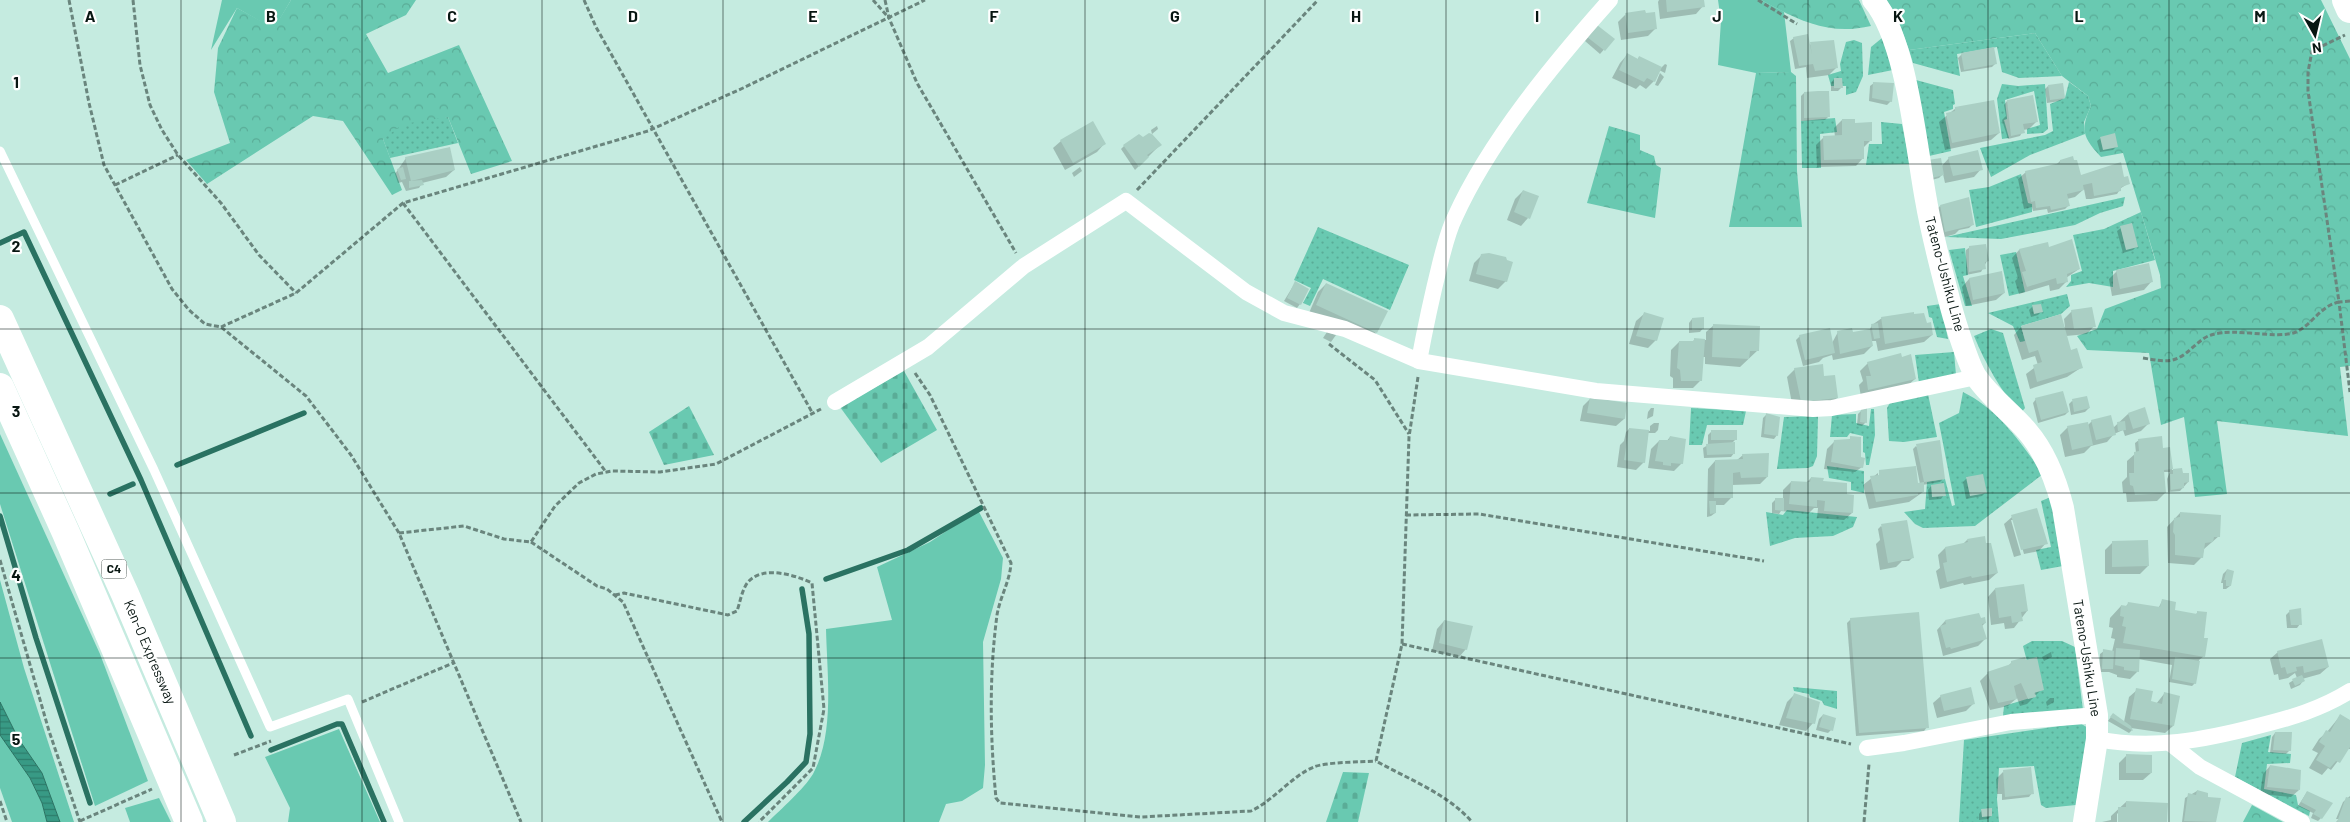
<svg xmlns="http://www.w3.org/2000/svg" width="2350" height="822" viewBox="0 0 2350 822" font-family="Barlow,sans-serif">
<defs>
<pattern id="forest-crowns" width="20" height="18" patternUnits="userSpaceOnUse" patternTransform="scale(1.25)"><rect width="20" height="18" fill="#69c9b1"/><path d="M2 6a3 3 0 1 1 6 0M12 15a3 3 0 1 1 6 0" fill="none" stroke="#5aac97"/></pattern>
<pattern id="cemetery-stones" width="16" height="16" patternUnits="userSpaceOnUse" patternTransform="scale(1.25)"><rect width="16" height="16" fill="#69c9b1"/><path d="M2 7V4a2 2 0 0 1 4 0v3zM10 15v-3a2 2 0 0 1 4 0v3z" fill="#5aac97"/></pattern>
<pattern id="garden-dots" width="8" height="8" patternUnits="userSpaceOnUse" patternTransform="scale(1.25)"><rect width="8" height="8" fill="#69c9b1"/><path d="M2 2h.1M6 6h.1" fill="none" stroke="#5aac97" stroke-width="1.8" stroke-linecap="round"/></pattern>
<pattern id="water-rules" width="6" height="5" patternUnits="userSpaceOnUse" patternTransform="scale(1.25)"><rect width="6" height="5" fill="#389a85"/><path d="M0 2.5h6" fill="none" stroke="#2d7d6b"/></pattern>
</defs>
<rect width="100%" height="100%" fill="#c5ebe0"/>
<g fill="#69c9b1">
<path d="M 222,0 L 291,0 L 274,29 L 237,8 L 211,50 Z"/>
<path d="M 1718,0 L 1761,0 L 1784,12 L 1791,72 L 1756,73 L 1718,65 L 1721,21 Z"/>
<path d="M 0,434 L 100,654 L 148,781 L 95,806 L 0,504 Z"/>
<path d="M 978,510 L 1003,558 L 1001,579 L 983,642 L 985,765 L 983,788 L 962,801 L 946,804 L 939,822 L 768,822 C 781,809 804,789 813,774 C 835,734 827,674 826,629 L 892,620 L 877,567 L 930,542 Z"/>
<path d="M 0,580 L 24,668 L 74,822 L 60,822 L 42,773 L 18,738 L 0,702 Z"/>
<path d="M 339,729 L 380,822 L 288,822 L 290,808 L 265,757 Z"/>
<path d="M 0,735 L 30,778 L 42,803 L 47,822 L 12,822 L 0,788 Z"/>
<path d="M 159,798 L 171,822 L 130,822 L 125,808 Z"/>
</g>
<g fill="url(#forest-crowns)">
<path d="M 291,0 L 416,0 L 406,15 L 366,34 L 388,73 L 459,45 L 512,161 L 471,174 L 448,117 L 383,139 L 402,190 L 392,195 L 343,121 L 313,116 L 207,184 L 186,160 L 230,143 L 214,92 L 218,48 L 237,8 L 274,28 Z"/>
<path d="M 1761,0 L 1859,0 L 1871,26 C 1828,36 1798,20 1761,0 Z"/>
<path d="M 1886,0 L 2321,0 L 2350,59 L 2350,366 L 2340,367 L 2348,436 L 2217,421 L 2227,494 L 2195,497 L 2184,417 L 2161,425 L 2149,353 L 2087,350 L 2077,336 L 2097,329 L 2105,309 L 2161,288 L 2160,275 L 2123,153 L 2101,157 C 2083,138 2080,130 2091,106 L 2088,96 L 2062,76 L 2035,33 L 1909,50 L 1895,12 Z"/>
<path d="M 1791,72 L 1796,76 L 1797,171 L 1802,227 L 1729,227 L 1756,73 Z"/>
<path d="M 1609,126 L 1640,135 L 1640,150 L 1654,156 L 1656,165 L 1661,168 L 1655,218 L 1587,203 Z"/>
<path d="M 2252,805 L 2283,822 L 2243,822 Z"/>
</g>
<g fill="url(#cemetery-stones)">
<path d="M 904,371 L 937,430 L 881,463 L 840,407 Z"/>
<path d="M 689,406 L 714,455 L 664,465 L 649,432 Z"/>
<path d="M 1343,772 L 1369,773 L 1358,822 L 1326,822 Z"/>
</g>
<g fill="url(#garden-dots)">
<path d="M 2035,33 L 2062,76 L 2019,78 L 2002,72 L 1997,47 L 1957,54 L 1960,76 L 1913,63 L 1909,50 Z"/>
<path d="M 1882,38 L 1893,70 L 1868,75 L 1871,47 Z"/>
<path d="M 1854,40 L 1862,43 L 1863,76 L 1856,92 L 1846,95 L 1846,86 L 1831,86 L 1828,75 L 1841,71 L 1840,64 L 1846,42 Z"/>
<path d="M 1916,80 L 1953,90 L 1955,104 L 1953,105 L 1953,109 L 1944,112 L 1951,151 L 1929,156 Z"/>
<path d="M 2069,82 L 2088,96 L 2091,106 L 2084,122 L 2085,134 L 2030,155 L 1991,177 L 1980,148 L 2045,135 L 2053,131 L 2050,104 L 2065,98 Z"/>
<path d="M 2002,84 L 2018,86 L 2045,84 L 2048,129 L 2043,133 L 2027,134 L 2027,129 L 2040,125 L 2034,91 L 2005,100 L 2007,119 L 2004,120 L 2009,138 L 2002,139 L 1997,99 Z"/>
<path d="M 448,117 L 458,143 L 390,158 L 383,139 L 403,124 Z"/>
<path d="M 1835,118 L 1837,132 L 1820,134 L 1821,168 L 1802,168 L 1801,121 Z"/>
<path d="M 1881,122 L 1902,124 L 1910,164 L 1866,165 L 1869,144 L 1882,144 Z"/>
<path d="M 2021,174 L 2028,203 L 2032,204 L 2032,212 L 1976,227 L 1969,190 L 1989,187 Z"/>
<path d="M 2125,197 L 2123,206 L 2100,213 L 2075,225 L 2001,239 L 1946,237 Z"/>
<path d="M 2141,212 L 2155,260 L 2113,271 L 2113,287 L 2089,283 L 2066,287 L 2071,281 L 2071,275 L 2082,271 L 2073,235 L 2104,229 Z"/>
<path d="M 1318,227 L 1409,265 L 1390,310 L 1323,279 L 1310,306 L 1303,303 L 1311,288 L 1294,280 Z"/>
<path d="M 1965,248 L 1968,275 L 1963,276 L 1972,306 L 1965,306 L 1949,250 Z"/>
<path d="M 2016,252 L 2025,292 L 2009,296 L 2000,255 Z"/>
<path d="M 2067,294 L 2070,306 L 2061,314 L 2021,326 L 2025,341 L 2020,342 L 2013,326 L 1988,313 Z"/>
<path d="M 1941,304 L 1948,339 L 1937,337 L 1932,318 L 1929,317 L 1927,306 Z"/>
<path d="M 1991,329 L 2003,333 L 2025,408 L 2020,414 C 2000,389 1986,365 1974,336 Z"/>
<path d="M 1954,352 L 1956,375 L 1919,383 L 1915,355 Z"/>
<path d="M 1963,392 C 1998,409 2022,444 2043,474 L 1975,526 L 1923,528 L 1915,524 L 1904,512 L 1925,509 L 1927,482 L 1945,479 L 1952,506 L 1955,505 L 1939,423 L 1959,413 Z"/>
<path d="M 1928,394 L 1937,437 L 1904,442 L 1889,441 L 1887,408 L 1891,401 Z"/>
<path d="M 1691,408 L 1746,411 L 1743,425 L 1707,425 L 1702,445 L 1689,445 Z"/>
<path d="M 1871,409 L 1874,409 L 1875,435 L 1869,465 L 1866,465 L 1865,453 L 1863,452 L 1863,436 L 1850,433 L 1847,437 L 1830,437 L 1832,415 L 1856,414 L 1856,423 L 1869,426 Z"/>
<path d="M 1818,416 L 1817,456 L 1813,466 L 1808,468 L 1777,469 L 1784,417 Z"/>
<path d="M 1827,466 L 1864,471 L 1864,493 L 1851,490 L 1851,482 L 1829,478 Z"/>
<path d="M 2051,497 L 2063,566 L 2041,570 L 2036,550 L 2051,547 L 2041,501 Z"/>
<path d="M 1787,510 L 1857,517 L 1853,527 L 1833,536 L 1795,538 L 1770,546 L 1766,512 L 1783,515 Z"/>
<path d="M 2032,641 L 2062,641 L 2075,647 L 2083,710 L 2003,716 L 2004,706 L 2036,696 L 2023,646 Z"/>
<path d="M 1793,687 L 1837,691 L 1837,709 L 1824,705 L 1822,701 L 1810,697 L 1809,694 L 1794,691 Z"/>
<path d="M 2080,723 L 2088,728 L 2076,805 L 2046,808 L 2041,805 L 2034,766 L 1999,768 L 1997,799 L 1999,822 L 1959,822 L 1964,740 Z"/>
<path d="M 2271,735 L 2268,752 L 2291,754 L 2290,763 L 2267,764 L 2264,789 L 2296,795 L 2298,805 L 2310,811 L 2309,816 L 2235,777 L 2242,743 Z"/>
</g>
<path fill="url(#water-rules)" stroke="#2a7262" d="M 0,702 L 18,738 L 42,773 L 60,822 L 47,822 L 42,803 L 30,778 L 0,735 Z"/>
<g fill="#0003">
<path d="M 1659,0 L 1703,0 L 1703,6 L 1696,14 L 1660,19 L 1658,2 Z"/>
<path d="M 1626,14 L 1656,28 L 1648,36 L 1621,40 L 1618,22 Z"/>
<path d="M 1594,30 L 1613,39 L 1600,54 L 1585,41 Z"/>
<path d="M 1794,38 L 1809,46 L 1811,44 L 1837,67 L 1829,75 L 1807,78 L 1806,67 L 1795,69 L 1790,41 Z"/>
<path d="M 1962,54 L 1996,63 L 1992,67 L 1961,72 L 1958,58 Z"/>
<path d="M 1627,55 L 1637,60 L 1639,57 L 1661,68 L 1665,64 L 1667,65 L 1665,73 L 1659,70 L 1654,81 L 1646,89 L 1640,85 L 1636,89 L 1612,78 L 1620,63 Z"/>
<path d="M 1660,73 L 1664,77 L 1658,86 L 1655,85 Z"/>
<path d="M 1834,79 L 1842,87 L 1838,91 L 1831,91 L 1831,83 Z"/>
<path d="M 1874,83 L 1891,101 L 1887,105 L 1869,101 L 1870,86 Z"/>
<path d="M 2048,86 L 2064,98 L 2060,101 L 2047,103 L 2045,89 Z"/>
<path d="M 1804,93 L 1828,117 L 1825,120 L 1801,121 L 1801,96 Z"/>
<path d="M 2007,101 L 2037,121 L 2029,129 L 2023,130 L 2020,136 L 2008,139 L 2002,120 L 2006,116 L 2004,105 Z"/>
<path d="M 1956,108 L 1999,133 L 1991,140 L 1945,150 L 1939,122 Z"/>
<path d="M 1842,120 L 1854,124 L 1871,140 L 1863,148 L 1863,158 L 1856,166 L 1817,167 L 1816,145 L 1824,137 L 1835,137 L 1834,128 Z"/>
<path d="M 1157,126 L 1158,129 L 1152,134 L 1151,130 Z"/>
<path d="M 2101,138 L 2117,146 L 2113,150 L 2100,152 L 2097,141 Z"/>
<path d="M 1061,141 L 1104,144 L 1097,152 L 1065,170 L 1053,148 Z"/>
<path d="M 1160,145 L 1135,170 L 1121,149 L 1124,146 Z"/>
<path d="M 406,158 L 454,170 L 446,177 L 422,183 L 419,188 L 406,191 L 402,182 L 398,183 L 395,174 Z"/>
<path d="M 1949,158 L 1981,169 L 1974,177 L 1945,183 L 1943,174 L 1939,178 L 1928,181 Z"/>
<path d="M 2060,161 L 2080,177 L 2123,179 L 2129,183 L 2121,188 L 2117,194 L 2091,199 L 2086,199 L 2084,189 L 2075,197 L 2067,199 L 2068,206 L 2065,209 L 2048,213 L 2047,209 L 2033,211 L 2032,207 L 2024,209 L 2018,179 L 2026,172 L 2056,165 Z"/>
<path d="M 1080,167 L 1082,171 L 1074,177 L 1072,173 Z"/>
<path d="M 1523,191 L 1528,218 L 1521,226 L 1507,220 L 1515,199 Z"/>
<path d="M 1940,206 L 1973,224 L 1969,228 L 1959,230 L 1955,234 L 1938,239 L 1933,213 Z"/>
<path d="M 2121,228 L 2136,247 L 2133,250 L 2123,253 L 2117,231 Z"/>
<path d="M 1970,247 L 1987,261 L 1981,272 L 1966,275 L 1966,250 Z"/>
<path d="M 2048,249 L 2079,269 L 2066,278 L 2067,281 L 2059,289 L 2050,291 L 2049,285 L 2019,294 L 2015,281 L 2018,278 L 2012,258 L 2019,250 Z"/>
<path d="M 1482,255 L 1506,281 L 1498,289 L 1469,281 L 1474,263 Z"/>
<path d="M 2117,271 L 2151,282 L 2144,290 L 2112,296 L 2109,279 Z"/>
<path d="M 2001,272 L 2004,293 L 1996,300 L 1966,306 L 1962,287 L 1969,279 Z"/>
<path d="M 1295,283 L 1300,304 L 1297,308 L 1284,301 Z"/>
<path d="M 1326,284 L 1376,333 L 1369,340 L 1309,313 L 1318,292 Z"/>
<path d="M 2033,306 L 2041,312 L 2038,315 L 2031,317 L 2029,310 Z"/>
<path d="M 2072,311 L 2094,326 L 2087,334 L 2066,336 L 2070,352 L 2082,367 L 2067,377 L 2030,389 L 2026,374 L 2038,365 L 2035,356 L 2022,360 L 2014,335 L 2021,327 L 2065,327 L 2064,319 Z"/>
<path d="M 1644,314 L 1656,340 L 1648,348 L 1629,344 L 1636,321 Z"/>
<path d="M 1882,318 L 1932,335 L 1924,342 L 1878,351 L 1876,341 L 1871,341 L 1872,346 L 1864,354 L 1833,360 L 1832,355 L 1823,358 L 1819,362 L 1803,366 L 1796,340 L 1800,336 L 1832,343 L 1838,332 L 1852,334 L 1869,331 L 1872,325 Z"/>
<path d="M 1692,319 L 1703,328 L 1700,332 L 1689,333 L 1689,323 Z"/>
<path d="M 1714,325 L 1758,350 L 1740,367 L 1705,364 L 1705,357 L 1703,357 L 1701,380 L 1693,388 L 1673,388 L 1673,378 L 1670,376 L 1671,350 L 1679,342 L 1692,342 L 1695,339 L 1706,340 L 1706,332 Z"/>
<path d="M 1327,332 L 1336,335 L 1331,342 L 1323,338 Z"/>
<path d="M 1868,363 L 1915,379 L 1907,386 L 1861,397 L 1859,385 L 1863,381 L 1860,371 Z"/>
<path d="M 1795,369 L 1823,377 L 1837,398 L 1833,401 L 1793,409 L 1787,377 Z"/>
<path d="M 1591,398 L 1626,404 L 1624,419 L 1616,426 L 1580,421 L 1583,406 Z"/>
<path d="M 2036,399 L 2068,412 L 2065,415 L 2038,423 L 2033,403 Z"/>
<path d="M 2072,401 L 2089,408 L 2085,412 L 2071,415 L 2069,404 Z"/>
<path d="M 1651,408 L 1654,408 L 1653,416 L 1647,419 L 1648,412 Z"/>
<path d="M 1862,410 L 1866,422 L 1862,426 L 1857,425 L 1858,414 Z"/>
<path d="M 2128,414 L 2149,423 L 2141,431 L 2125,436 L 2123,430 L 2114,434 L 2107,442 L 2091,446 L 2084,453 L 2065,457 L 2060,435 L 2068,427 L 2088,425 L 2092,421 L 2113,428 Z"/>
<path d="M 1766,415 L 1777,435 L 1774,439 L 1761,437 L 1763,418 Z"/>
<path d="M 1654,423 L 1659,423 L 1658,430 L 1655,433 L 1648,433 L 1644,462 L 1636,470 L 1617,467 L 1620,445 L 1624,441 L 1626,432 L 1629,429 L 1650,431 L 1650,426 Z"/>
<path d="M 1712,431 L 1736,439 L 1732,443 L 1734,453 L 1731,457 L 1704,458 L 1703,448 L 1708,445 L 1708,435 Z"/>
<path d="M 1670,437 L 1682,463 L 1674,471 L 1648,468 L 1651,449 L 1659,441 L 1666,442 Z"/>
<path d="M 1851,438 L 1862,467 L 1855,472 L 1824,469 L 1827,449 L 1835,441 L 1847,441 Z"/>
<path d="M 2139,440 L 2161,450 L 2169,448 L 2172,470 L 2181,469 L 2182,474 L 2188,482 L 2180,491 L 2168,492 L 2167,479 L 2170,472 L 2163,472 L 2165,493 L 2157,501 L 2127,502 L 2126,493 L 2123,493 L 2122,482 L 2127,477 L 2127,461 L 2136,453 L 2135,443 Z"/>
<path d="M 1916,446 L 1943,479 L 1940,482 L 1922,485 L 1923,492 L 1909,502 L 1869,509 L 1863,485 L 1878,473 L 1878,481 L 1880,471 L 1916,486 L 1920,484 L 1913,449 Z"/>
<path d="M 1743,455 L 1767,477 L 1760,484 L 1732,485 L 1732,497 L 1724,505 L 1715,505 L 1715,513 L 1711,516 L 1707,517 L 1708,469 L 1715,461 L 1737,460 Z"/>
<path d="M 1982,475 L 1986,492 L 1982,496 L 1966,499 L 1963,482 L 1966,479 Z"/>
<path d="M 1811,478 L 1845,495 L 1852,513 L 1844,520 L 1817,518 L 1818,508 L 1814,508 L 1808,514 L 1781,511 L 1779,514 L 1772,513 L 1772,503 L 1776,499 L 1783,500 L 1783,490 L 1791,482 L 1806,483 Z"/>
<path d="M 1931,486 L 1944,495 L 1941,499 L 1929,500 L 1928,490 Z"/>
<path d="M 2180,513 L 2219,536 L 2204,549 L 2202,557 L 2194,565 L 2168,563 L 2167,527 Z"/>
<path d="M 2012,517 L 2046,543 L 2039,551 L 2024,554 L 2014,520 L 2011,520 L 2021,555 L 2014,557 L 2004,524 Z"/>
<path d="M 1881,526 L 1912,558 L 1909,561 L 1902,561 L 1896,567 L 1880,570 L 1876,544 L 1880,540 L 1878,529 Z"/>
<path d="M 1967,540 L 1985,544 L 1997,573 L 1989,580 L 1964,585 L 1963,583 L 1940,589 L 1936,571 L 1940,568 L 1938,555 L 1945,548 L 1963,544 Z"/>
<path d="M 2113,542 L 2148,566 L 2140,574 L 2105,574 L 2105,550 Z"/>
<path d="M 2227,570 L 2230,586 L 2226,589 L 2223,589 L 2223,583 L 2221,583 L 2223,574 Z"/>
<path d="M 1995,589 L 2027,611 L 2014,628 L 2005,629 L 2004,623 L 1991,625 L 1988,597 Z"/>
<path d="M 2162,601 L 2173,611 L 2195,615 L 2198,612 L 2204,656 L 2199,660 L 2195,683 L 2192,686 L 2169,682 L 2172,665 L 2138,659 L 2138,671 L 2130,679 L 2117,677 L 2117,675 L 2109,672 L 2099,672 L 2100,654 L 2104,651 L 2112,652 L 2115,639 L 2111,638 L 2113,628 L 2109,627 L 2110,618 L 2121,606 L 2125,607 L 2128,604 L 2158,609 Z"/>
<path d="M 2290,611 L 2300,624 L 2297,628 L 2287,628 L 2286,615 Z"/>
<path d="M 1851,619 L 1927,727 L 1924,731 L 1856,736 L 1847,623 Z"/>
<path d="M 1444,621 L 1466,649 L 1459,657 L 1432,651 L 1437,629 Z"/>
<path d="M 1945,621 L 1985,623 L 1982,626 L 1985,639 L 1978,646 L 1943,656 L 1937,630 Z"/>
<path d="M 2051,652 L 2052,657 L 2044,661 L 2042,657 Z"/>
<path d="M 2278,652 L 2328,667 L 2320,674 L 2302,679 L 2303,681 L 2300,685 L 2291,689 L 2289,683 L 2297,678 L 2295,673 L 2288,678 L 2279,680 L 2278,674 L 2274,675 L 2270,659 Z"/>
<path d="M 2012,662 L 2042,689 L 2027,704 L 2020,706 L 2017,698 L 2008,706 L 1990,710 L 1980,681 L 1988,673 L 2007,667 Z"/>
<path d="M 2137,690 L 2149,702 L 2156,704 L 2164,694 L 2173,726 L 2165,733 L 2131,728 L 2132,730 L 2129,733 L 2108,721 L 2113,714 L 2124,722 L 2129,697 Z"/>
<path d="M 1794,695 L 1813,723 L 1806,731 L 1779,725 L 1787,702 Z"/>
<path d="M 1941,696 L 1974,703 L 1966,711 L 1937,718 L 1933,703 Z"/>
<path d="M 2050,698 L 2054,698 L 2054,702 L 2047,706 L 2046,702 Z"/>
<path d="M 1823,715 L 1831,730 L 1828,733 L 1816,730 L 1819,719 Z"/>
<path d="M 2340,716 L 2350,721 L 2350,749 L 2347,749 L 2331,770 L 2328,768 L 2322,775 L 2309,768 L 2318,753 L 2312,750 L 2319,739 L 2327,732 Z"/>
<path d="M 2275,733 L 2290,750 L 2286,754 L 2270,753 L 2272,737 Z"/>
<path d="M 2127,755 L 2151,773 L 2143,780 L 2119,780 L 2119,763 Z"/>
<path d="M 2270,766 L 2299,790 L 2291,797 L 2260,794 L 2263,774 Z"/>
<path d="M 2003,772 L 2032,793 L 2029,797 L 2002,800 L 2002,794 L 1997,794 L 1996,779 Z"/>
<path d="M 2197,791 L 2206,798 L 2219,799 L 2215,822 L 2182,822 L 2185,798 Z"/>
<path d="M 2307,792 L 2321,818 L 2318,821 L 2311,818 L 2313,813 L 2298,806 Z"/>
<path d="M 2350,796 L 2350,822 L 2336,822 L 2339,819 L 2336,819 L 2343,802 Z"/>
<path d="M 2126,802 L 2166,822 L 2119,822 L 2119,812 L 2117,814 L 2117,822 L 2102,822 L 2111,820 L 2111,816 Z"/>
<path d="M 1982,810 L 1991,816 L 1988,819 L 1979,820 L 1979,814 Z"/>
</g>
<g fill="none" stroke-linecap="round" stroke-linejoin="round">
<g stroke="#2a7262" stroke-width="5.5">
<path d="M 0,243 L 24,232 L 141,480 L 251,736"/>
<path d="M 177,465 L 304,413"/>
<path d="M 110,494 L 133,484"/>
<path d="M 0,516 L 36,638 L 90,803"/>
<path d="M 826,579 L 908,550 L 981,508"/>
<path d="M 271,750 L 337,724 L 342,724 L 384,822"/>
<path d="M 744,822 L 787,782 L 806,762 L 810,734 L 809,634 L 802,589"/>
</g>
</g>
<g fill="#aacfc4">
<path d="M 1666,0 L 1704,0 L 1705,7 L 1667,12 Z"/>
<path d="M 1645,10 L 1646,13 L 1655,12 L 1657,29 L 1628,33 L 1625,13 Z"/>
<path d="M 1597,25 L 1615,39 L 1605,51 L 1587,37 Z"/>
<path d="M 1808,34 L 1812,55 L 1810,42 L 1834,40 L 1838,68 L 1815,71 L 1813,64 L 1799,66 L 1793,37 Z"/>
<path d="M 1994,47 L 1997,64 L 1964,70 L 1961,53 Z"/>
<path d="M 1627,53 L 1638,59 L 1639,56 L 1662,67 L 1655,82 L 1647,78 L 1644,82 L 1619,70 Z"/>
<path d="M 1834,78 L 1842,78 L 1843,88 L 1834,88 Z"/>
<path d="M 1873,82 L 1894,83 L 1892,102 L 1872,98 Z"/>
<path d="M 2063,83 L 2065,98 L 2050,100 L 2048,85 Z"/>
<path d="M 1818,91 L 1829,91 L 1830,117 L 1804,118 L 1804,92 Z"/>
<path d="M 2033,95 L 2038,122 L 2023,124 L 2025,133 L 2011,136 L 2007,100 Z"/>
<path d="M 1994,100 L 2000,133 L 1952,143 L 1946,113 L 1955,111 L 1955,107 Z"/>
<path d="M 1842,119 L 1855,119 L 1855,123 L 1872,122 L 1872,141 L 1864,141 L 1864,159 L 1824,160 L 1823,136 L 1842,135 Z"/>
<path d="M 1093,121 L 1106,144 L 1073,163 L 1060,140 Z"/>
<path d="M 1149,133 L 1152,134 L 1162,145 L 1147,155 L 1149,157 L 1139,167 L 1123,145 L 1139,134 L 1143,137 Z"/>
<path d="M 2115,133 L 2118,147 L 2103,150 L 2100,137 Z"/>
<path d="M 450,147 L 455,170 L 411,181 L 405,157 Z"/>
<path d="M 1978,150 L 1983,170 L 1953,176 L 1948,157 Z"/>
<path d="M 2073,156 L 2074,160 L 2077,160 L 2081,175 L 2121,162 L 2124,177 L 2128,176 L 2130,184 L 2121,187 L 2121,191 L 2094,196 L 2092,183 L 2083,185 L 2084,190 L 2067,194 L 2070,206 L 2051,210 L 2050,206 L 2036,208 L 2035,201 L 2031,202 L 2025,171 L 2060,163 L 2060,160 Z"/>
<path d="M 1941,158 L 1944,175 L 1932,178 L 1928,160 Z"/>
<path d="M 403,167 L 406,179 L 401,180 L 397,169 Z"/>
<path d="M 422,180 L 424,185 L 409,188 L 409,181 Z"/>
<path d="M 1523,190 L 1539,196 L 1530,219 L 1514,212 Z"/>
<path d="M 1969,197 L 1974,225 L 1945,232 L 1940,205 Z"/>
<path d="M 2132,223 L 2138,247 L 2126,250 L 2120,226 Z"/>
<path d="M 2072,239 L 2080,269 L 2067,274 L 2068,282 L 2057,284 L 2056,278 L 2027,287 L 2022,272 L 2026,271 L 2019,249 L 2048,242 L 2049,247 Z"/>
<path d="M 1986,244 L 1989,261 L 1985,262 L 1986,269 L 1969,272 L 1969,246 Z"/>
<path d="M 1489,253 L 1506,257 L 1507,260 L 1513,262 L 1507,282 L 1476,274 L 1481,254 Z"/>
<path d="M 2149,263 L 2153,282 L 2120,289 L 2116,270 Z"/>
<path d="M 2002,271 L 2005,293 L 1973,300 L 1969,278 Z"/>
<path d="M 1295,281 L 1309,289 L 1301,305 L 1287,298 Z"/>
<path d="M 1326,283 L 1388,311 L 1377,333 L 1316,305 Z"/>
<path d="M 2041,304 L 2043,312 L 2034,314 L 2032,305 Z"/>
<path d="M 2092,307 L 2096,327 L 2074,329 L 2071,310 Z"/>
<path d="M 1644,312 L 1664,318 L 1657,341 L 1636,336 Z"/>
<path d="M 1914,312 L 1914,314 L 1924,313 L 1927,323 L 1931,322 L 1933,335 L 1885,344 L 1881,317 Z"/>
<path d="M 2061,314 L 2071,350 L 2077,348 L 2083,368 L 2037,382 L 2033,365 L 2042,362 L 2038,350 L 2029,353 L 2021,326 Z"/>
<path d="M 1704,317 L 1704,329 L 1692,330 L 1692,318 Z"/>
<path d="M 1878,323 L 1880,338 L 1874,339 L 1871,324 Z"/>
<path d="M 1713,324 L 1760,326 L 1759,351 L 1750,351 L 1749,359 L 1712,357 Z"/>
<path d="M 1830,328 L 1835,353 L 1805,360 L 1799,335 Z"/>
<path d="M 1852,328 L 1853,332 L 1870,329 L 1873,346 L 1840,354 L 1837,331 Z"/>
<path d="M 1694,338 L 1705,339 L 1702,381 L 1681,381 L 1680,370 L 1677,368 L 1679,341 L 1694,341 Z"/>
<path d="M 1901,353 L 1902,357 L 1911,354 L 1916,379 L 1868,390 L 1866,376 L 1871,376 L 1867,362 Z"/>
<path d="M 1823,364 L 1824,376 L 1835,375 L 1838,398 L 1801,402 L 1794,368 Z"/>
<path d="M 2063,391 L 2069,412 L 2041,420 L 2035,398 Z"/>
<path d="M 2087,396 L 2090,408 L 2074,412 L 2072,399 Z"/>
<path d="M 1590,397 L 1627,403 L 1625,419 L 1587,413 Z"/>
<path d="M 2145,407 L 2150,424 L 2133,429 L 2128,413 Z"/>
<path d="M 1867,408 L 1867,423 L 1860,422 L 1861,409 Z"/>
<path d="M 1766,413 L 1780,417 L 1778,436 L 1764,434 Z"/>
<path d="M 2111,415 L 2116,435 L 2096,440 L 2091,420 Z"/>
<path d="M 2125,421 L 2126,430 L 2118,431 L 2117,422 Z"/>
<path d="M 2088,422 L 2093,445 L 2072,450 L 2067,426 Z"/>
<path d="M 1629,428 L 1649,430 L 1645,463 L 1624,460 Z"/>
<rect x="1711" y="430" width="26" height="10"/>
<path d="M 1670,436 L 1686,439 L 1683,464 L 1671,463 L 1671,466 L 1663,465 L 1663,462 L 1655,461 L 1659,440 L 1669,440 Z"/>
<path d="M 1850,436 L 1861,437 L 1861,457 L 1865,458 L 1863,468 L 1831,462 L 1834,440 L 1850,439 Z"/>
<path d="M 2162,436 L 2163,448 L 2170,447 L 2173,469 L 2164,470 L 2166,493 L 2135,495 L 2133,486 L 2130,485 L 2129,473 L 2134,473 L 2134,452 L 2139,451 L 2138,439 Z"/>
<path d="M 1940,440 L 1945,479 L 1924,482 L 1924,492 L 1918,493 L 1918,495 L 1876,502 L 1870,476 L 1879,475 L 1879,470 L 1916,466 L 1918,483 L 1924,482 L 1916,444 Z"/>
<path d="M 1735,442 L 1735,454 L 1707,455 L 1706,444 Z"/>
<path d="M 1769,453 L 1768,477 L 1741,478 L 1740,472 L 1733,473 L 1733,498 L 1714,498 L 1715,460 L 1743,459 L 1742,454 Z"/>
<path d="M 2182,468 L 2183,473 L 2189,473 L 2189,482 L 2184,483 L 2184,488 L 2171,490 L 2170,474 L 2173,474 L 2173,469 Z"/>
<path d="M 1983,474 L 1987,493 L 1970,496 L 1966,477 Z"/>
<path d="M 1811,477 L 1824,478 L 1823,481 L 1847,483 L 1847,494 L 1854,495 L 1853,513 L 1824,511 L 1825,501 L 1817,500 L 1817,507 L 1789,504 L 1791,481 L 1810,482 Z"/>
<path d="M 1944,483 L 1946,496 L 1932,497 L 1931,485 Z"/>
<path d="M 1775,498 L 1784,498 L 1784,511 L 1775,510 Z"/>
<path d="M 1709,501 L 1716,501 L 1716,513 L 1710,514 Z"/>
<path d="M 2037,508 L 2048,544 L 2021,550 L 2011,515 Z"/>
<path d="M 2180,512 L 2221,515 L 2220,537 L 2214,537 L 2213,542 L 2205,543 L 2203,558 L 2175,555 L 2175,535 L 2173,532 L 2174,518 L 2180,517 Z"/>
<path d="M 1907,520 L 1914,558 L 1888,563 L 1881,524 Z"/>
<path d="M 1985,536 L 1986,543 L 1991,543 L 1998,573 L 1972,578 L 1971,576 L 1947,582 L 1943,563 L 1947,562 L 1945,547 L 1968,542 L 1967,539 Z"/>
<path d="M 2148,540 L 2149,566 L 2112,567 L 2112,541 Z"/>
<path d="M 2227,569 L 2234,571 L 2231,586 L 2226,586 L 2226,580 L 2224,580 Z"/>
<path d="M 2024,584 L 2028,611 L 2021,612 L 2023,621 L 2012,623 L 2011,616 L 1999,618 L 1995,588 Z"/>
<path d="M 2162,599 L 2176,602 L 2175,610 L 2197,614 L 2197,611 L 2207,612 L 2204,638 L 2208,638 L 2205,657 L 2123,643 L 2126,627 L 2122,626 L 2124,617 L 2120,616 L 2121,605 L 2127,606 L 2128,602 L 2160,607 Z"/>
<path d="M 2301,608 L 2302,625 L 2291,625 L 2289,610 Z"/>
<path d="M 1919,612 L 1929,728 L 1859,733 L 1850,618 Z"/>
<path d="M 1979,613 L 1981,618 L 1985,617 L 1986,623 L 1982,624 L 1987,639 L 1951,649 L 1950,647 L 1946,648 L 1940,626 L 1946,624 L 1945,620 Z"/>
<path d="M 1444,620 L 1473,626 L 1467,650 L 1439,643 Z"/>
<path d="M 2322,639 L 2329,667 L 2304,673 L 2303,666 L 2296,667 L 2297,671 L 2287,674 L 2285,667 L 2281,668 L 2277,651 Z"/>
<path d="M 2116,648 L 2140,650 L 2139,672 L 2124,670 L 2124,667 L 2115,665 Z"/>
<path d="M 2103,649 L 2114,651 L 2113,669 L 2102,669 Z"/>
<path d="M 2025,657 L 2026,660 L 2037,657 L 2044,690 L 2034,693 L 2036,697 L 2028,699 L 2021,683 L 2014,686 L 2017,699 L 1998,703 L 1987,672 L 2011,664 L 2011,661 Z"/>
<path d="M 2175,657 L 2200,661 L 2196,684 L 2172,679 Z"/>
<path d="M 2302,675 L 2305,681 L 2295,686 L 2292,679 Z"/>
<path d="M 1971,687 L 1975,704 L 1944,711 L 1940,695 Z"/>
<path d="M 2136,688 L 2153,691 L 2151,701 L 2162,704 L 2164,692 L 2180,696 L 2174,726 L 2130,719 Z"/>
<path d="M 1794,693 L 1820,702 L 1815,724 L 1786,718 Z"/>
<path d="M 2113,713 L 2131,726 L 2133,731 L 2110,717 Z"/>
<path d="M 1823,714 L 1836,718 L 1833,731 L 1819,727 Z"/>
<path d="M 2340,714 L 2350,720 L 2350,747 L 2340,763 L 2336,761 L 2330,768 L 2316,760 L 2325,746 L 2319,742 L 2326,730 L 2330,732 Z"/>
<path d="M 2275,732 L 2292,732 L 2291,751 L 2273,750 Z"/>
<path d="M 2126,754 L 2152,755 L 2152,773 L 2126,773 Z"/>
<path d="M 2270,765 L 2301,770 L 2300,790 L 2267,787 Z"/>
<path d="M 2031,767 L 2034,794 L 2005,797 L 2003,770 Z"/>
<path d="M 2197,790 L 2208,793 L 2208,797 L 2221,798 L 2216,822 L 2184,821 L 2188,793 L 2196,795 Z"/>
<path d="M 2307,791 L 2333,803 L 2322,819 L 2313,814 L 2316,810 L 2301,802 Z"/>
<path d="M 2346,797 L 2350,798 L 2350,822 L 2337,822 Z"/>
<path d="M 2126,801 L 2168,803 L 2167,822 L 2118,822 L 2118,807 L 2126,807 Z"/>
<path d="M 1992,808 L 1992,816 L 1982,817 L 1981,809 Z"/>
</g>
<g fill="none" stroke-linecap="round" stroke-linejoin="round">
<g stroke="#6a857d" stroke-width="3" stroke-dasharray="5 2.5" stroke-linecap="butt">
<path d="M 69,0 L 89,103 L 104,165 L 172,289 L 189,310 L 205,324 L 221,327 L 306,396 L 351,455 L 399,533 L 521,822"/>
<path d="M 133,0 L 140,65 L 150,105 L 162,130 L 178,155 L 221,203 L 259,255 L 296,293"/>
<path d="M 584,0 L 596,27 L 813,414"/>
<path d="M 873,0 L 889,18"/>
<path d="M 885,0 L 889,18 L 917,83 L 1016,253"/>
<path d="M 1758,0 L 1797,24"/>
<path d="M 115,185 L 178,155"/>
<path d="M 1137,190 L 1318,0"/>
<path d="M 403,203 L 606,472"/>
<path d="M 2350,301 L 2339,302 L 2350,392"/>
<path d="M 221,327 L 296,293 L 403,203 L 648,131 L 743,88 L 925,0"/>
<path d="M 1329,344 L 1375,380 L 1409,434"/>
<path d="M 2143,358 C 2166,362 2175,364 2192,348 C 2198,343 2204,337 2211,335 C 2235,327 2277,340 2296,332 C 2312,325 2320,306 2339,302 L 2308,91 L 2308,72 L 2312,51 L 2345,35"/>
<path d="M 915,373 L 930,395 L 1011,563 C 1010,581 1000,597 997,615 C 989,676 990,737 996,798 L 1000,803 L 1141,817 L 1251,811 C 1273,801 1293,775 1314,767 C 1325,762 1362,762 1376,761"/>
<path d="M 1418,377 L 1409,437 L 1402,644 L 1376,761 C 1408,779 1448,794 1472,822"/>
<path d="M 1406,515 L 1479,514 L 1764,561"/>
<path d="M 399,533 L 464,526 L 504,539 L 531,542 L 555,506 L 579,483 L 596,474 L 612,471 L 660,472 L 716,464 L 821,409"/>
<path d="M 531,542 L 597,586 L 607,589 L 623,602 L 722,822"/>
<path d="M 0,560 L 49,731 L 80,822"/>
<path d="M 615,595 L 624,593 L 728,615 L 737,611 C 740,603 742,589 748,582 C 763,565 795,575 812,583 L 824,709 L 813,768 L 759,822"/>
<path d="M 1402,644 L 1851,744"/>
<path d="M 362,702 L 453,663"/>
<path d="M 234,755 L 271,741"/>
<path d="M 0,801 L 7,822"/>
<path d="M 80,821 L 152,789"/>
<path d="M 1864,822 L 1869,764"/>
</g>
<path stroke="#fff" stroke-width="9" d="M 0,151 L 154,470 L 270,727 L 348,699 L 399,822"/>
<g stroke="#fff" stroke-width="16">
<path d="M 1419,361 C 1425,329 1432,296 1440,264 C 1444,248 1448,231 1455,217 C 1490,140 1554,63 1610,0"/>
<path d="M 835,402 L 928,347 L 1024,266 L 1126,201 L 1246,292 L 1284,313 L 1345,329 L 1419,361 L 1596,391 L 1813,409 L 1832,408 L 1976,377"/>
<path d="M 2097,739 C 2152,750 2204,740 2258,726 C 2291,718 2321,709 2350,691"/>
<path d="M 2171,744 L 2200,767 L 2302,822"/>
<path d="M 1867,748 L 1904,743 L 2011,722 L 2097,715"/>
</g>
<path stroke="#fff" stroke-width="22" d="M 1873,0 C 1907,40 1916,147 1926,200 C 1932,236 1942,272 1951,307 C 1955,322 1969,367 1977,378 C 1991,398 2011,412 2027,431 C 2046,453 2056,480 2063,508 L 2097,715 L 2097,739 L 2084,822"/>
<path stroke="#fff" stroke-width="28" d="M 2346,0 L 2350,9"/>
<g stroke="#fff" stroke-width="28">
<path d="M 0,319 L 125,594 L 222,822"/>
<path d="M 0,387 L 66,533 L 189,822"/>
</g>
</g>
<path fill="none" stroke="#081612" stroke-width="1" stroke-opacity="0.55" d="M 181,0 L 181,822M 362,0 L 362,822M 542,0 L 542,822M 723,0 L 723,822M 904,0 L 904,822M 1085,0 L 1085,822M 1265,0 L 1265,822M 1446,0 L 1446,822M 1627,0 L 1627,822M 1808,0 L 1808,822M 1988,0 L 1988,822M 2169,0 L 2169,822M 0,164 L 2350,164M 0,329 L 2350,329M 0,493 L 2350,493M 0,658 L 2350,658"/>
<g text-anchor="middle" stroke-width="4.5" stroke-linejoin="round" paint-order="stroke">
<rect fill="#fff" stroke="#525c59" stroke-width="1" x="101.5" y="559.5" width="25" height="19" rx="4"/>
<g font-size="12" font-weight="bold" fill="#081612">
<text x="114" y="573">C4</text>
</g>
<g font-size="14" fill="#081612" stroke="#fff">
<text transform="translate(1945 274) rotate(75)" y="5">Tateno-Ushiku Line</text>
<text transform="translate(150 652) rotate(67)" y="5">Ken-O Expressway</text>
<text transform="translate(2087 658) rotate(81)" y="5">Tateno-Ushiku Line</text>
</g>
</g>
<g font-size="16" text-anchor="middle" font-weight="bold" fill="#081612" stroke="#fff" stroke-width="4.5" stroke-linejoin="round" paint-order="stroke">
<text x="90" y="22">A</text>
<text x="271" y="22">B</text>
<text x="452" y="22">C</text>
<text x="633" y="22">D</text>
<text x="813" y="22">E</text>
<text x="994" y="22">F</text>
<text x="1175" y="22">G</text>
<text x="1356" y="22">H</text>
<text x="1537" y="22">I</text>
<text x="1717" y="22">J</text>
<text x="1898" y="22">K</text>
<text x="2079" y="22">L</text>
<text x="2260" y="22">M</text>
<text x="16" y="88">1</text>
<text x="16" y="252">2</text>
<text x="16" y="417">3</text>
<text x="16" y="581">4</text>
<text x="16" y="745">5</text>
</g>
<g transform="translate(2315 35) rotate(172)" stroke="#ffffff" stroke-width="4" paint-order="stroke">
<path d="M0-4L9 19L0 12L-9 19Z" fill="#081612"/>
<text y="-8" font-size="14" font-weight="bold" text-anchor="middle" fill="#081612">N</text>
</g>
</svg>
